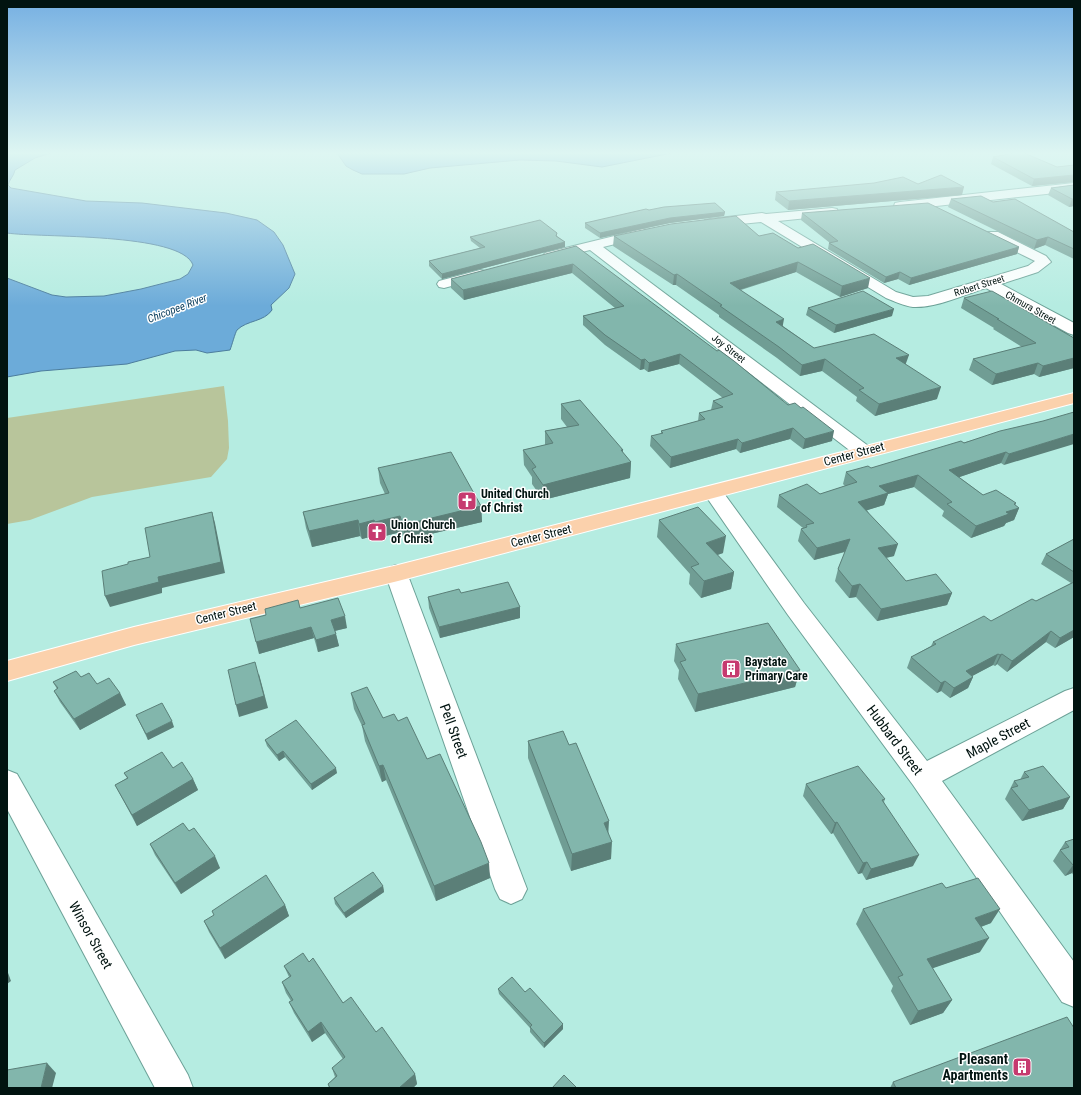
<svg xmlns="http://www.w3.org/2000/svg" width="1081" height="1095" viewBox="0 0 1081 1095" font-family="'Roboto Condensed',sans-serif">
<rect width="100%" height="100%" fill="#b5ece1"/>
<path fill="#b8c59b" d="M 224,386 L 228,421 L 229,448 L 227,459 L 211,477 L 92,497 L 30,520 L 7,524 L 7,418 Z"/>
<g fill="#6cabd9" stroke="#4c7d9d">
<path d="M 7,152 L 54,152 L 35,158 L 15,170 C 14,176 9,180 8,185 L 11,188 L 86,201 L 142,203 L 226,213 L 257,220 L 274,232 L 283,245 L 295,274 L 289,288 L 271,305 L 272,310 C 264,322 247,320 237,330 C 235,333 232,345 230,350 L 207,353 L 196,350 L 175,351 L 127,364 L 41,371 L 7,377 L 7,278 L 52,295 L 66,297 L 104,296 L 141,289 L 180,279 L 188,274 L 193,265 C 181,232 39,238 7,233 Z"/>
<path d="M 677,152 L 602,167 L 556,161 L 520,160 L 430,168 L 404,174 L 362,174 L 353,170 L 346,166 L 337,153 Z"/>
</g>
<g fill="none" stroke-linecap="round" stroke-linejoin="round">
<defs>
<g id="minor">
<path d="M 1074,183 L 1074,191 L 900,210 L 895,209 L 894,206 L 895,203 L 900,202 Z"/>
<path d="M 832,208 L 837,209 L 838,212 L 837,215 L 778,221 L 896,292 L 913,297 L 928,296 L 1028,266 L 1035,261 L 988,238 L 986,235 L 988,232 L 998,232 L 1046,256 L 1051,262 L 1038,272 L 1001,284 L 1074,323 L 1074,335 L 1068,333 L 986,288 C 963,295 937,308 913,307 C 904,306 894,301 886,298 L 761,222 L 710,227 L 705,226 L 703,223 L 705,220 L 710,219 L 762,213 L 766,214 Z"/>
<path d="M 643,229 L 648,230 L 650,233 L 648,236 L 603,247 L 871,448 L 874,452 L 871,456 L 864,458 L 857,456 L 590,250 L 550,260 L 545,259 L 543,256 L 545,253 Z"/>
<path d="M 480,270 L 485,271 L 487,274 L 485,277 L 444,288 L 439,287 L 437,284 L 439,281 Z"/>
<path d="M 713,486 L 720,488 L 804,603 L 927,761 L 1065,691 L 1074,688 L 1074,710 L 942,781 L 1074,962 L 1074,1007 L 1062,1002 L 913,785 L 788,615 L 703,492 L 706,488 Z"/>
<path d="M 396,565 L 404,568 L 407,573 L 527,889 L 522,899 L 511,904 L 500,899 L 495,889 L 385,573 L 388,568 Z"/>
</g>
<path id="tertiary" d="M 7,770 L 17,774 L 188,1075 L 193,1088 L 155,1088 L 7,809 Z"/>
<path id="primary" d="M 1074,393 L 1074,403 L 398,581 L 134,645 L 7,681 L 7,661 L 134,627 L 398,565 Z"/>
</defs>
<use href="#minor" stroke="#6ca197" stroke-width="2"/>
<use href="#tertiary" stroke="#6ca197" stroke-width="2"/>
<use href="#primary" stroke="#fff" stroke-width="2"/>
<use href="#minor" fill="#fff" fill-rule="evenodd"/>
<use href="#tertiary" fill="#fff" fill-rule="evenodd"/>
<use href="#primary" fill="#fbd1ac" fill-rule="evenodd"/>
</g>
<g fill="#709d94">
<path d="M 993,157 L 1057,167 L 1074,165 L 1074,182 L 1032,186 L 991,164 Z"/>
<path d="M 918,184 L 962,195 L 788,210 L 775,200 L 776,192 Z"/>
<path d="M 1074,185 L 1074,206 L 1069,207 L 1048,195 L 1051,188 Z"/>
<path d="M 951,199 L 993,202 L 1074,232 L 1074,259 L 1045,245 L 1034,249 L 948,207 Z"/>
<path d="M 649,210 L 725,212 L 724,216 L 670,223 L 600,238 L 585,228 L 585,223 Z"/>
<path d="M 802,213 L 1019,247 L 1017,254 L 909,285 L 898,279 L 884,283 L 828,249 L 829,243 L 830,243 L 801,220 Z"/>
<path d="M 557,233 L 557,236 L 565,242 L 565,247 L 442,279 L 429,266 L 429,261 L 480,248 L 471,241 L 470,237 Z"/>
<path d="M 614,236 L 759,236 L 868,288 L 840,297 L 796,272 L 741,290 L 783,326 L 814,348 L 906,365 L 937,399 L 875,416 L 856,401 L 857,397 L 822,371 L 800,376 L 777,358 L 719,317 L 719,315 L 676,285 L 673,285 L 613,246 Z"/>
<path d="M 576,246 L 832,441 L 803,449 L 790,439 L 740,453 L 736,449 L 670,468 L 650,446 L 651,436 L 661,434 L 661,431 L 698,421 L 699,413 L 711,410 L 713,401 L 723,398 L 679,364 L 648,372 L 644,369 L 640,370 L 605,345 L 583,325 L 583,316 L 615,308 L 572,273 L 464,300 L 451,288 L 451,279 Z"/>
<path d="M 964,298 L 1074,338 L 1074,368 L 1039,377 L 1034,374 L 992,385 L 969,370 L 973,359 L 1022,347 L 993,329 L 994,328 L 961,308 Z"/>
<path d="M 808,308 L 892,316 L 834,333 L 806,315 Z"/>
<path d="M 561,404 L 623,450 L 623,453 L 631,462 L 630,478 L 543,500 L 532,484 L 532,477 L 524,465 L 523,450 L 545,445 L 545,431 L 567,427 L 561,419 Z"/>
<path d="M 1043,421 L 1004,465 L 1001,463 L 959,477 L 983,495 L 1015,505 L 1019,508 L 1014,520 L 1006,523 L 1004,526 L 971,538 L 942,516 L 944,511 L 914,487 L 888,494 L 884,505 L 867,510 L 894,556 L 886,558 L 906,581 L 952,593 L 947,605 L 877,621 L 856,597 L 849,598 L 835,581 L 838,569 L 845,552 L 814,560 L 798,541 L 801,529 L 803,528 L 777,507 L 779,495 L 820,494 L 845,486 L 843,484 L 846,472 L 871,468 Z"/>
<path d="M 378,468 L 481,506 L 482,522 L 405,540 L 401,532 L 377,538 L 377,535 L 362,539 L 360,536 L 312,547 L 306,528 L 303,512 L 385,494 L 380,483 Z"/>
<path d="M 659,520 L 723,553 L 717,555 L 734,572 L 731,589 L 701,598 L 689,584 L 690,574 L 657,537 Z"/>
<path d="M 1074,539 L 1074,637 L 1055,648 L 1046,642 L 1007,672 L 997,664 L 995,666 L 993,665 L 972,676 L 973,677 L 968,688 L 950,698 L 941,691 L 937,693 L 907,668 L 911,657 L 931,646 L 933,642 L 991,621 L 1036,601 L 1071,583 L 1041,564 L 1046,554 Z"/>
<path d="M 461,593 L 520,607 L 520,618 L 440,638 L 429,608 L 428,597 Z"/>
<path d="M 300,608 L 347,628 L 335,631 L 339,646 L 318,652 L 314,638 L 259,654 Z"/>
<path d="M 676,644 L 800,670 L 795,687 L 695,712 L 678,679 L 679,670 L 674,661 Z"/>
<path d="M 81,677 L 97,684 L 120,693 L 126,705 L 80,730 L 60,702 L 54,691 L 57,689 L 53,682 Z"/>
<path d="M 351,693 L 383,718 L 398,721 L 427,759 L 490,878 L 436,901 L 386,780 L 382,782 L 365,741 L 362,726 L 354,709 Z"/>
<path d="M 136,715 L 174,727 L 148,740 Z"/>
<path d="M 265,740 L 337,773 L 312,790 L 285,757 L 279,761 L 267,746 Z"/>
<path d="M 528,741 L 569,745 L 608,833 L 611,859 L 571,871 L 528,758 Z"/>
<path d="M 173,768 L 193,779 L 198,790 L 137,826 L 115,785 L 127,778 L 124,773 Z"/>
<path d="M 1024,772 L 1070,797 L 1063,809 L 1022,821 L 1005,799 L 1014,781 L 1020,780 Z"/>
<path d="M 806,784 L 885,799 L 884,802 L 913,866 L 866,880 L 862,873 L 858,874 L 833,833 L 831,834 L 803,796 Z"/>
<path d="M 189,831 L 220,868 L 181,894 L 155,855 L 150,844 Z"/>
<path d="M 1074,839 L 1074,876 L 1072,873 L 1065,876 L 1053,861 L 1065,842 Z"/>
<path d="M 383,886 L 384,892 L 346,918 L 335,904 L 334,898 Z"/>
<path d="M 285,905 L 289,916 L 225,959 L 209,932 L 204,921 Z"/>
<path d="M 863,909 L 991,923 L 981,927 L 980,952 L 932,968 L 952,1000 L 943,1013 L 910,1025 L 891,991 L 893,986 L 856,924 Z"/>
<path d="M 309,962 L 343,1003 L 376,1032 L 415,1074 L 417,1084 L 413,1088 L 329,1088 L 328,1084 L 335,1077 L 332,1068 L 343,1059 L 325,1033 L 312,1042 L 294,1013 L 289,1002 L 291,1001 L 286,993 L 282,982 L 289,977 L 284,966 Z"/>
<path d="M 498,989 L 525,992 L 563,1029 L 544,1048 L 530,1032 L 530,1028 L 499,994 Z"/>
<path d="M 893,1082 L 1074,1088 L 890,1088 Z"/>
</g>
<g fill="#5b7f78">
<path d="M 1074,175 L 1074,182 L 1032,186 L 1034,179 Z"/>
<path d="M 964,187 L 962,195 L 788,210 L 789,201 Z"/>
<path d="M 1072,199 L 1074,199 L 1074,206 L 1069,207 Z"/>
<path d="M 725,212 L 724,216 L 670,223 L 600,238 L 600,233 L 670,218 Z"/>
<path d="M 1048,237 L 1045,245 L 1034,249 L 1037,240 Z"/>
<path d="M 565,242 L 565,247 L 442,279 L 442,274 Z"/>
<path d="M 1019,247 L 1017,254 L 909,285 L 911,278 Z"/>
<path d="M 798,262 L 796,272 L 729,293 L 730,283 Z"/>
<path d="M 573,264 L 572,273 L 464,300 L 463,290 Z"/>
<path d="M 900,272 L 898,279 L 884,283 L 886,277 Z"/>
<path d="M 677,274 L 676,285 L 673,285 L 674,275 Z"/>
<path d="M 870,278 L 868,288 L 840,297 L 842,286 Z"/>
<path d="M 894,309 L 892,316 L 834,333 L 836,325 Z"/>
<path d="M 784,319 L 782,330 L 776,322 Z"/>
<path d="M 680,354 L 679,364 L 648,372 L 649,363 Z"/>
<path d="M 909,355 L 905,366 L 896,358 Z"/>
<path d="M 1074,358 L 1074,368 L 1039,377 L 1043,366 Z"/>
<path d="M 645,359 L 644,369 L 640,370 L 641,360 Z"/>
<path d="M 825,359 L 822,371 L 800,376 L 802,365 Z"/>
<path d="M 1038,363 L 1034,374 L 992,385 L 996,374 Z"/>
<path d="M 941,387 L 937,399 L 875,416 L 879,404 Z"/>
<path d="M 793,428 L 790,439 L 740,453 L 742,443 Z"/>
<path d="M 834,431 L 832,441 L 803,449 L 805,439 Z"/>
<path d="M 1074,434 L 1074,444 L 1004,465 L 1009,454 Z"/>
<path d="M 738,439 L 736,449 L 670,468 L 671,457 Z"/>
<path d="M 621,450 L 623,450 L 622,464 L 631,462 L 630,478 L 543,500 L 543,485 Z"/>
<path d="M 1006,452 L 1001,463 L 945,482 L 949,470 Z"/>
<path d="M 918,475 L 914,487 L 888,494 L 884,505 L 855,514 L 858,502 L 879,486 Z"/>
<path d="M 1016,503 L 1013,510 L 1019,508 L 1014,520 L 1006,523 L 1004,526 L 971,538 L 976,526 L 1006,512 L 1014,504 Z"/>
<path d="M 481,506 L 482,522 L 405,540 L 403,525 Z"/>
<path d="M 212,512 L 215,523 L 225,573 L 162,588 L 162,593 L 110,607 L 105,596 L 158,577 Z"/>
<path d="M 400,516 L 401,532 L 377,538 L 375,522 Z"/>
<path d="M 358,520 L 360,536 L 312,547 L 309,531 Z"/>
<path d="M 374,520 L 377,535 L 362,539 L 359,524 Z"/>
<path d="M 726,536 L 723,553 L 703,560 L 706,543 Z"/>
<path d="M 850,539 L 847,551 L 814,560 L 817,548 Z"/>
<path d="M 898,544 L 894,556 L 875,560 L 878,548 Z"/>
<path d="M 734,572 L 731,589 L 701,598 L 704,581 Z"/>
<path d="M 860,584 L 856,597 L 849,598 L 852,586 Z"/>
<path d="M 952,593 L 947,605 L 877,621 L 881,609 Z"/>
<path d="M 520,607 L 520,618 L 440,638 L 439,627 Z"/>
<path d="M 345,616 L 347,628 L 334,631 L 331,620 Z"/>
<path d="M 311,627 L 314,638 L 259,654 L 256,642 Z"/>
<path d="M 1074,630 L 1074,637 L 1055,648 L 1060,638 Z"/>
<path d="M 1051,631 L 1046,642 L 1007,672 L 1012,661 Z"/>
<path d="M 336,634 L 339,646 L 318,652 L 316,640 Z"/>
<path d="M 998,654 L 993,665 L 961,682 L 966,671 Z"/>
<path d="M 1002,654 L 997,664 L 995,666 L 1000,655 Z"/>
<path d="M 800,670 L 795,687 L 695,712 L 698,694 Z"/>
<path d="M 259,674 L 268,708 L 239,717 L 236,705 Z"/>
<path d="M 973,677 L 968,688 L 950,698 L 954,688 Z"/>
<path d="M 945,681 L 941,691 L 937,693 L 941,683 Z"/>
<path d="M 120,693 L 126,705 L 80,730 L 74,719 Z"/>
<path d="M 172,721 L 174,727 L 148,740 L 146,734 Z"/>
<path d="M 283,751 L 285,757 L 279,761 L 277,755 Z"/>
<path d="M 383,765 L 386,780 L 382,782 L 379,766 Z"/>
<path d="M 336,768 L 337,773 L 312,790 L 311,784 Z"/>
<path d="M 193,779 L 198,790 L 137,826 L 132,815 Z"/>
<path d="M 1070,797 L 1063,809 L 1022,821 L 1029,810 Z"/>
<path d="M 609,821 L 608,838 L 604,823 Z"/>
<path d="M 837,822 L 833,833 L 831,834 L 835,823 Z"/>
<path d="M 612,842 L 611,859 L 571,871 L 572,854 Z"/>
<path d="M 919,855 L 913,866 L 866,880 L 871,869 Z"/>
<path d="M 215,856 L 220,868 L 181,894 L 175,883 Z"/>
<path d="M 867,862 L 862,873 L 858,874 L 863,863 Z"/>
<path d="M 489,863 L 490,878 L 436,901 L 434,886 Z"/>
<path d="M 1074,864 L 1074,870 L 1072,873 L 1065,876 Z"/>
<path d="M 383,886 L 384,892 L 346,918 L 344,913 Z"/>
<path d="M 285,905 L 289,916 L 225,959 L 220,948 Z"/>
<path d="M 1000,909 L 991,923 L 966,932 L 975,918 Z"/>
<path d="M 989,938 L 980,952 L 919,973 L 927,959 Z"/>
<path d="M 7,970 L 11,981 L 7,984 Z"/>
<path d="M 952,1000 L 943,1013 L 910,1025 L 918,1011 Z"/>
<path d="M 321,1022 L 325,1033 L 312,1042 L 308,1032 Z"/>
<path d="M 563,1024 L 563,1029 L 544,1048 L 544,1043 Z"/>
<path d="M 47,1063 L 56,1073 L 52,1088 L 41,1088 Z"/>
<path d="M 415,1074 L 417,1084 L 413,1088 L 399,1088 Z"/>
</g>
<g fill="#82b6ac" stroke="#5b7f78">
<path d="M 1019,152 L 1022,152 L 1057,167 L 1074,165 L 1074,175 L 1034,179 L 993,157 Z"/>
<path d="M 941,175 L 964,187 L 789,201 L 776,192 L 874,183 L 903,177 L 918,184 Z"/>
<path d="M 1074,185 L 1074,199 L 1072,199 L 1051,188 Z"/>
<path d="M 981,196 L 993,202 L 1015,199 L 1074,232 L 1074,249 L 1048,237 L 1037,240 L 951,199 Z"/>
<path d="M 715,203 L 725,212 L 670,218 L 600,233 L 585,223 L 646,209 L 649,210 L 664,207 Z"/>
<path d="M 928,203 L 1019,247 L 911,278 L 900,272 L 886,277 L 829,243 L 838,241 L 802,213 Z"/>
<path d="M 736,216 L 759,236 L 773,233 L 798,248 L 813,244 L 870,278 L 842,286 L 798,262 L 730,283 L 784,319 L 776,322 L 814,348 L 874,334 L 909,355 L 896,358 L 941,387 L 879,404 L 859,390 L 864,388 L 825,359 L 802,365 L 779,347 L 720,306 L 722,305 L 677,274 L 674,275 L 614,236 L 671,224 Z"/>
<path d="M 540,220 L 557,233 L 556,236 L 565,242 L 442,274 L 429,261 L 485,247 L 470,237 Z"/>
<path d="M 576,246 L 717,351 L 719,350 L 734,361 L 788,405 L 795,403 L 801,408 L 803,407 L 834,431 L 805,439 L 793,428 L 742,443 L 738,439 L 671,457 L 651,436 L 663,433 L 661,431 L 705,419 L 699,413 L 723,407 L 713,401 L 733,394 L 680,354 L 649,363 L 645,359 L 641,360 L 605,335 L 583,316 L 624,306 L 573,264 L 463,290 L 451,279 Z"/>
<path d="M 863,291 L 894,309 L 836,325 L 808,308 Z"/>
<path d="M 992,291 L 1074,338 L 1074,358 L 1043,366 L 1038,363 L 996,374 L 973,359 L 1036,343 L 997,319 L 999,319 L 964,298 Z"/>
<path d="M 580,400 L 623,450 L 621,450 L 631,462 L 543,485 L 532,469 L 536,467 L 523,450 L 553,443 L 545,431 L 579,425 L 561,404 Z"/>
<path d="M 1074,412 L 1074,434 L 1009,454 L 1006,452 L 949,470 L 983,495 L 996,490 L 1016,503 L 1014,504 L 1019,508 L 1006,512 L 1009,514 L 976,526 L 947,504 L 952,502 L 918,475 L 879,486 L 888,493 L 858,502 L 898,544 L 878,548 L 906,581 L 936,574 L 952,593 L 881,609 L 860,584 L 852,586 L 838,569 L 850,539 L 817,548 L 801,529 L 807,527 L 806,525 L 814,523 L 779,495 L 807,484 L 820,494 L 857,482 L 846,472 L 868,466 L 871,468 L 961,441 L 964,443 L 1000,431 L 1043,421 Z"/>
<path d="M 451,452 L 481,506 L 403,525 L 400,516 L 375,522 L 374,520 L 359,524 L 358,520 L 309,531 L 303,512 L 389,493 L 378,468 Z"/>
<path d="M 698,507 L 726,536 L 706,543 L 734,572 L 704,581 L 691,567 L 699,564 L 659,520 Z"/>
<path d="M 212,512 L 221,562 L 158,577 L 159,582 L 105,596 L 102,571 L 128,564 L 128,562 L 150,557 L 145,528 Z"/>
<path d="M 1074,539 L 1074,572 L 1046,554 Z"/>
<path d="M 508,582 L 520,607 L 439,627 L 428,597 L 459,589 L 461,593 Z"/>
<path d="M 1074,582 L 1074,630 L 1060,638 L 1051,631 L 1012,661 L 1002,654 L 1000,655 L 998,654 L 966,671 L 973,677 L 954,688 L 945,681 L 941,683 L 911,657 L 936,644 L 933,642 L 984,616 L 991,621 L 1032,599 L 1036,601 Z"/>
<path d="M 338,598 L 345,616 L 331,620 L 336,634 L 316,640 L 311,627 L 256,642 L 250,619 L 266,615 L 265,609 L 298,600 L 300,608 Z"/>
<path d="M 768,623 L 800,670 L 698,694 L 680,662 L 686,660 L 676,644 Z"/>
<path d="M 255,662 L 264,696 L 236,705 L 228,670 Z"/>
<path d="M 76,671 L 81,677 L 89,673 L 97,684 L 109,678 L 120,693 L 74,719 L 54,691 L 58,688 L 53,682 Z"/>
<path d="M 367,687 L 383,718 L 394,714 L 398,721 L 407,717 L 427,759 L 440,754 L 481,842 L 489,863 L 434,886 L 383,765 L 379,766 L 362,725 L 365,724 L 351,693 Z"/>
<path d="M 162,703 L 172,721 L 146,734 L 136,715 Z"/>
<path d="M 296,720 L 336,768 L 311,784 L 283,751 L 277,755 L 265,740 Z"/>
<path d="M 563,731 L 569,745 L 576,743 L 609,821 L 604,823 L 612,842 L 572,854 L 528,741 Z"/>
<path d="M 162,752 L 173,768 L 182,762 L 193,779 L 132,815 L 115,785 L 128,778 L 124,773 Z"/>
<path d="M 858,766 L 885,799 L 882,800 L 919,855 L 871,869 L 867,862 L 863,863 L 837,822 L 835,823 L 806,784 Z"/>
<path d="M 1043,766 L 1070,797 L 1029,810 L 1011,788 L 1018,786 L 1014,781 L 1029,777 L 1024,772 Z"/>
<path d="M 183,823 L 189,831 L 194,828 L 215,856 L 175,883 L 150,844 Z"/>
<path d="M 1074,839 L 1074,864 L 1073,865 L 1060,850 L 1069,847 L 1065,842 Z"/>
<path d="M 373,872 L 383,886 L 344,913 L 334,898 Z"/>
<path d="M 266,875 L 285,905 L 220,948 L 204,921 L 214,915 L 212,911 Z"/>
<path d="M 978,878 L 1000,909 L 975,918 L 989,938 L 927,959 L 952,1000 L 918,1011 L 898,977 L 903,975 L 863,909 L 942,883 L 946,888 Z"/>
<path d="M 303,953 L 309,962 L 313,958 L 343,1003 L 351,997 L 376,1032 L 382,1027 L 415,1074 L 399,1088 L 330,1088 L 328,1084 L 337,1076 L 332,1068 L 345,1057 L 321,1022 L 308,1032 L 289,1002 L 293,1000 L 282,982 L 291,976 L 284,966 Z"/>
<path d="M 512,977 L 525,992 L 530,988 L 563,1024 L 544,1043 L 530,1027 L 532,1025 L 498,989 Z"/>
<path d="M 1067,1017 L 1074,1028 L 1074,1088 L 896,1088 L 893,1082 Z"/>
<path d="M 47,1063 L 41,1088 L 7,1088 L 7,1070 Z"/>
<path d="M 564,1075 L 577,1088 L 552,1088 Z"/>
</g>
<linearGradient id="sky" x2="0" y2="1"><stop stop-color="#76b0e2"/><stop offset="0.5" stop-color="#def6f2"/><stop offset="1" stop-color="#def6f2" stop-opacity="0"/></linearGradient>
<rect width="1081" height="306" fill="url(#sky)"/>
<defs>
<symbol id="church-square" viewBox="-11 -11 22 22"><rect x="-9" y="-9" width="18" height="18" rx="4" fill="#c63a6f" stroke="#fff"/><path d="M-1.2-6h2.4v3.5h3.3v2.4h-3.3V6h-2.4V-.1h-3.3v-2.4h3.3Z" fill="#fff"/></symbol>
<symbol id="building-square" viewBox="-11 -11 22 22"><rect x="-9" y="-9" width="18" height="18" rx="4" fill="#c63a6f" stroke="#fff"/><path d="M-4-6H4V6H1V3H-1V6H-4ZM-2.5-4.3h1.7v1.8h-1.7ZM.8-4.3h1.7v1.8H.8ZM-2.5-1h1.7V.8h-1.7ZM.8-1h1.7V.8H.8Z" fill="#fff"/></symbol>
</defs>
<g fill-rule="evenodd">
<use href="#church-square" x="456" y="490" width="22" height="22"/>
<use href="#church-square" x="366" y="521" width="22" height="22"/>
<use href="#building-square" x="720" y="658" width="22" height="22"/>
<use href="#building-square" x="1011" y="1056" width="22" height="22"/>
</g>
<g text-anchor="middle" stroke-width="3" stroke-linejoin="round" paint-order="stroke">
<g font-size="10" fill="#011310" stroke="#fff">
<text transform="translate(979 285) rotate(-17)" y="4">Robert Street</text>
<text transform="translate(1031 307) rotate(29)" y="4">Chmura Street</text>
<text transform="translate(729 348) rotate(38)" y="4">Joy Street</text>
</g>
<g font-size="11" font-style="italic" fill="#0f4160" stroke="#fff">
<text transform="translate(177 308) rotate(-21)" y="4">Chicopee River</text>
</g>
<g font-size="12" fill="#011310" stroke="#fff">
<text transform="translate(854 454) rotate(-15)" y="4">Center Street</text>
<text transform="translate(541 536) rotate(-14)" y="4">Center Street</text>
<text transform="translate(226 613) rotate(-14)" y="4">Center Street</text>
</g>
<g font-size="12" font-weight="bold" fill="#011310" stroke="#fff" text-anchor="start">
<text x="481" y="498">United Church<tspan x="481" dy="14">of Christ</tspan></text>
<text x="391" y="529">Union Church<tspan x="391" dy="14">of Christ</tspan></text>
<text x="745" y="666">Baystate<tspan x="745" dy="14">Primary Care</tspan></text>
</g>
<g font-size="14" fill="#011310" stroke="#fff">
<text transform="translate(454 731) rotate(70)" y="5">Pell Street</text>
<text transform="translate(998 738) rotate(-28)" y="5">Maple Street</text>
<text transform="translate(895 740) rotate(53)" y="5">Hubbard Street</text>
<text transform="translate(91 935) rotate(61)" y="5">Winsor Street</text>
</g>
<g font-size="14" font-weight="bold" fill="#011310" stroke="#fff" text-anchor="end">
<text x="1008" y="1064">Pleasant<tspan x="1008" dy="16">Apartments</tspan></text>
</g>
</g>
<rect width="1081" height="1095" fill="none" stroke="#011310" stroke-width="16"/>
</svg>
